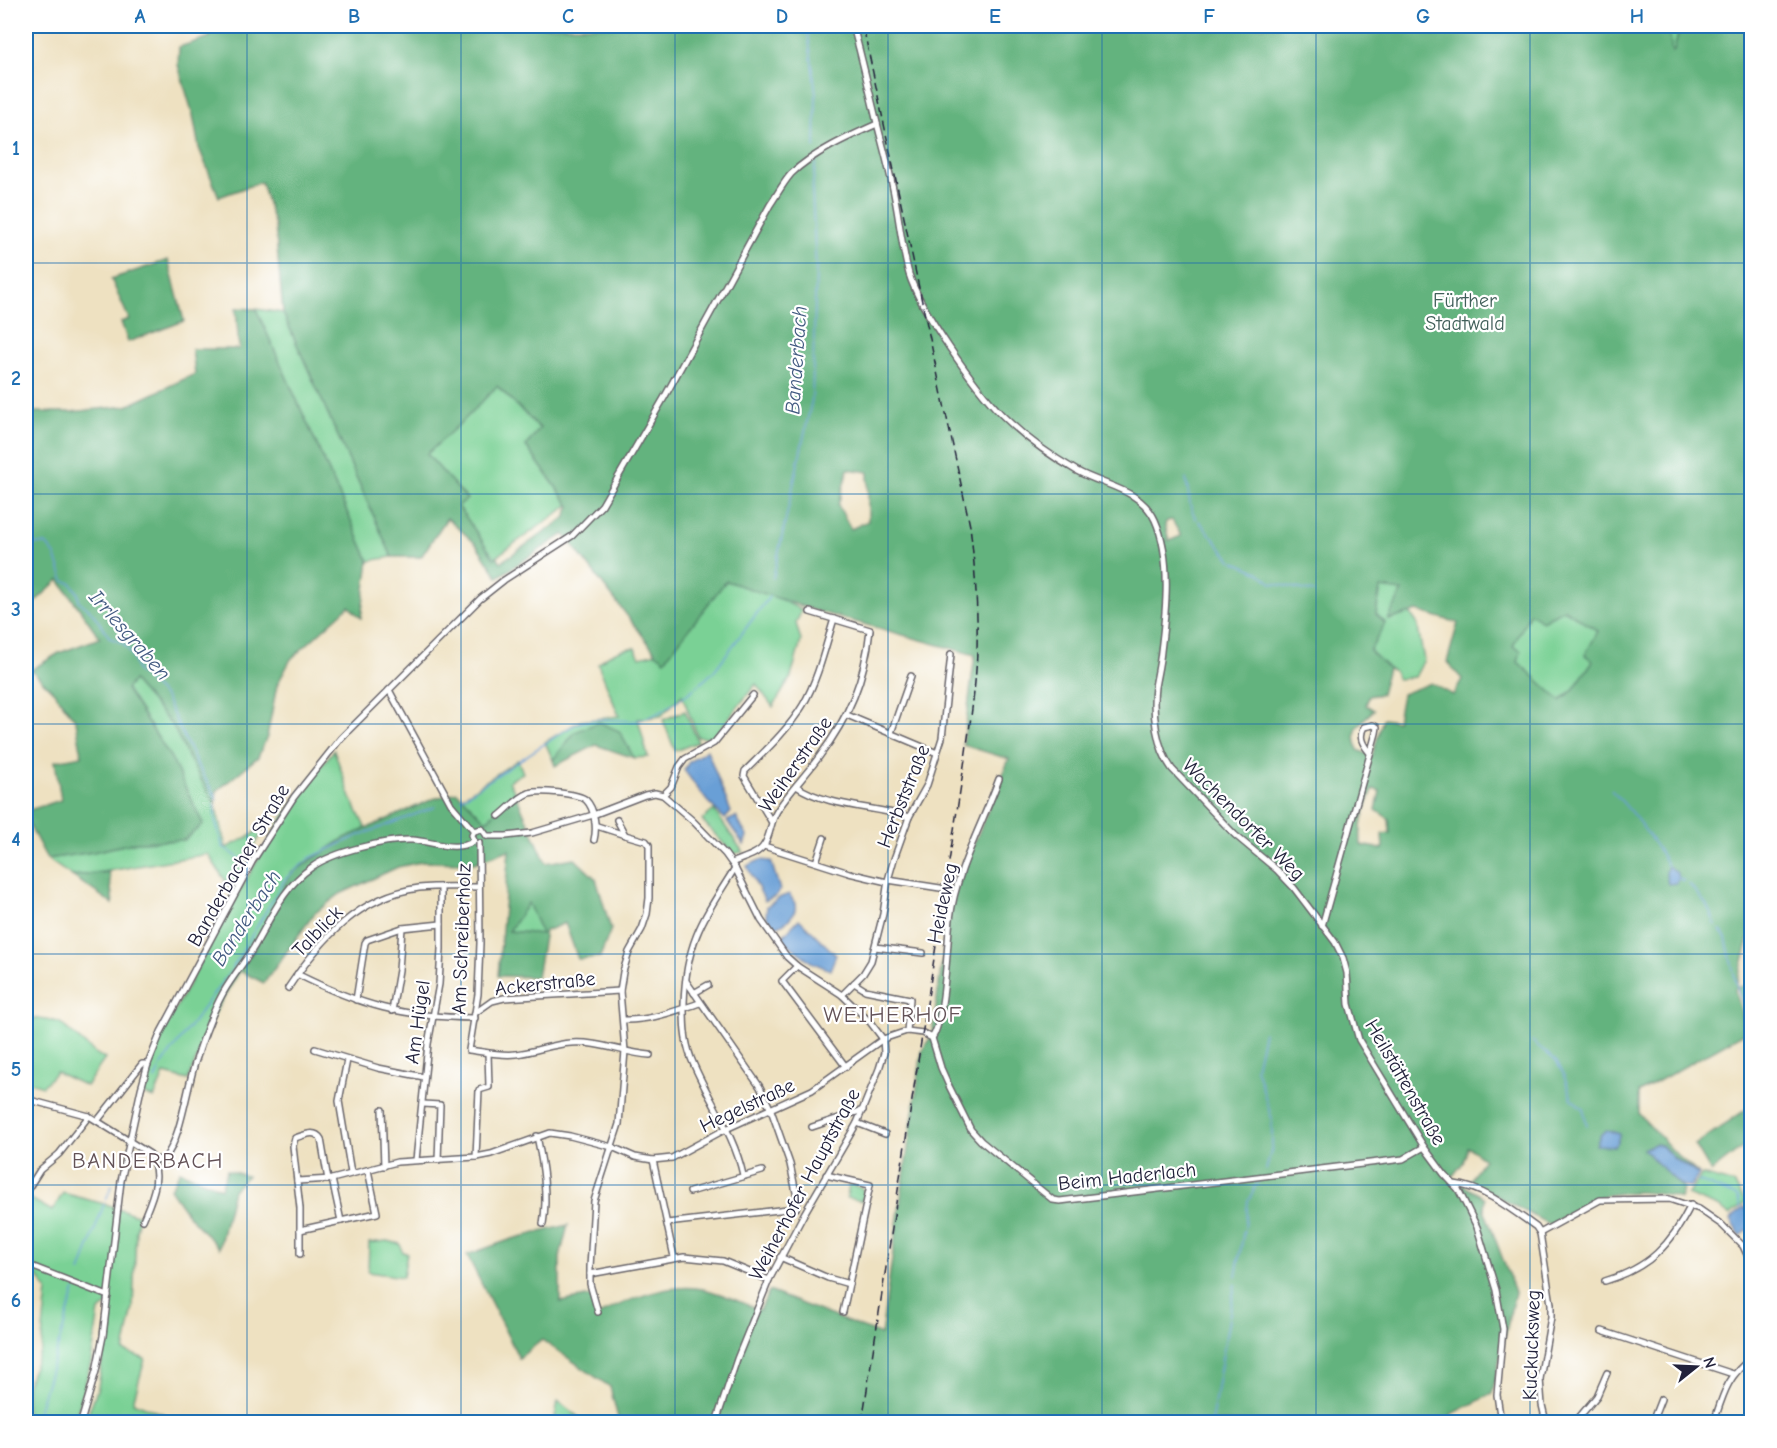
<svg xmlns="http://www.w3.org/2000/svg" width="1777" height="1448" viewBox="0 0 1777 1448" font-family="'Comic Neue',sans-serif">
<rect width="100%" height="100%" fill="#fff"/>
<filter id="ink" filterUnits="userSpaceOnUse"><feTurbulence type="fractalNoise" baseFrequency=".0167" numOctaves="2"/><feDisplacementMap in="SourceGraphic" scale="12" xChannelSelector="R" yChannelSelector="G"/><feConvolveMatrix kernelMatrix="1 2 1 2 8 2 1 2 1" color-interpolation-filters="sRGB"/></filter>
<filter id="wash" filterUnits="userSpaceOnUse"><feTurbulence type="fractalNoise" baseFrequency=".008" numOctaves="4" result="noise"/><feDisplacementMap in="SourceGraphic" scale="24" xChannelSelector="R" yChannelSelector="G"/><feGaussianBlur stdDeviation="1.35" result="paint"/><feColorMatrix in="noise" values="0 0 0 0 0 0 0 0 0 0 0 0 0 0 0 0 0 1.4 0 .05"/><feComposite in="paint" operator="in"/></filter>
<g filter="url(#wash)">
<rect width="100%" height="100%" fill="#eee1c1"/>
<g fill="#7ad195" stroke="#4e7a68" stroke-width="1.5">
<path d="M 1668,26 L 1680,26 L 1674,51 L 1671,53 Z"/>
<path d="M 256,309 L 283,313 L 392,557 L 369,561 Z"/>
<path d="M 497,386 L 540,429 L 526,446 L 569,505 L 494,558 L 458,506 L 467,499 L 426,454 L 467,417 Z"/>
<path d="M 726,580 L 772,595 L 802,610 L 796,623 L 801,641 L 791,677 L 773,707 L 756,684 L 713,738 L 698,737 L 682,695 L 661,716 L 638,719 L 648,757 L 634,758 L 619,731 L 575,732 L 553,760 L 545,742 L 580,721 L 619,716 L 598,664 C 606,655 623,647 635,648 L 640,657 L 656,653 L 665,659 Z"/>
<path d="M 1381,588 L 1403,590 L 1389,620 L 1410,613 L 1417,623 L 1424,660 L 1415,677 L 1397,679 L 1394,671 L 1388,668 L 1370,651 L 1385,623 L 1376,614 Z"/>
<path d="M 1564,608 L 1598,631 L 1586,655 L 1593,661 L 1573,690 L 1560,701 L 1518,662 L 1513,646 L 1530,612 L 1542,621 Z"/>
<path d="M 133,681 L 173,726 L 186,753 L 215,804 L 226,848 L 252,835 L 269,821 L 230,888 L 208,854 L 109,871 L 72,876 L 47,859 L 93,852 L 137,842 L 184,840 L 203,824 L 171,758 L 126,688 Z"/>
<path d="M 685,711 L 698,742 L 675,751 L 663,720 Z"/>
<path d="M 334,750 L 351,798 L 366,829 L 345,838 L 255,948 L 240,971 L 218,1007 L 188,1080 L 164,1074 L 154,1098 L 143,1094 L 158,1041 L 236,897 L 278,825 L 304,787 Z"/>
<path d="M 518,760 L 523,773 L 509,781 L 515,793 L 486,821 L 462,797 Z"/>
<path d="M 714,810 L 743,852 L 733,854 L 702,820 Z"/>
<path d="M 528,902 L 542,934 L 508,931 Z"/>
<path d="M 1751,983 L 1751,1026 L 1738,988 Z"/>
<path d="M 26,1017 L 59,1022 L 95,1053 L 105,1059 L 86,1086 L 56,1072 L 43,1086 L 26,1081 Z"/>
<path d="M 1702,1175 L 1734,1184 L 1746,1202 L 1730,1215 L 1720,1208 L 1687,1195 Z"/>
<path d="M 849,1184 L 862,1188 L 864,1194 L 862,1201 L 847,1198 Z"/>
<path d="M 63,1193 L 112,1206 L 139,1216 L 136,1231 L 133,1308 L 124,1351 L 145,1359 L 133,1402 L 166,1415 L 163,1422 L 85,1422 L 98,1387 L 111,1303 L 99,1311 L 91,1362 L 75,1422 L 26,1422 L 26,1386 L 41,1349 L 47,1290 L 31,1267 L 32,1259 L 26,1255 L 26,1196 L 52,1211 Z"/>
<path d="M 387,1241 L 400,1244 L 402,1252 L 407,1253 L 403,1277 L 368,1272 L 369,1243 Z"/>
<path d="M 558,1401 L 585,1422 L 554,1422 Z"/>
</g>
<g fill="#63b37e" stroke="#426a5c" stroke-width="1.5" fill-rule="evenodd">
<path d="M 208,26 L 1668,26 L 1672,52 L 1674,51 L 1680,26 L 1751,26 L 1752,928 L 1735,991 L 1748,1031 L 1639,1092 L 1639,1114 L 1677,1155 L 1699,1174 L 1673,1157 L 1662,1145 L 1654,1144 L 1643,1149 L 1683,1188 L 1681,1199 C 1657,1191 1626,1190 1601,1197 C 1585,1201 1565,1216 1550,1225 L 1469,1181 L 1484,1159 L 1468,1147 L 1463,1163 L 1451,1178 L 1485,1198 L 1484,1209 L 1515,1292 L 1492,1394 L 1452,1414 L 1452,1422 L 619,1422 L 610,1387 L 542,1340 L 519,1358 L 467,1255 L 512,1239 L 568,1225 L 560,1257 L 560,1302 L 591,1296 L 597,1316 C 626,1300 669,1282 703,1289 C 722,1293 742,1303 760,1310 L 769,1291 L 881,1335 L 922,1051 L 932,1035 L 950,902 L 1009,759 L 963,745 L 975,655 L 813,610 L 726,581 L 665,660 L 656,653 L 564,534 L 498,577 L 476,544 L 447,518 L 421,557 L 392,557 L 283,313 L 275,226 L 261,182 L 219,197 L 199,148 L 193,115 L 178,65 L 179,47 L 210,37 ZM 497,386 L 540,428 L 526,446 L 570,506 L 565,518 L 501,562 L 497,556 L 494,558 L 458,506 L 467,499 L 427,454 L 467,417 ZM 848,469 L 868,472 L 868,521 L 851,529 L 838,505 ZM 1172,520 L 1181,536 L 1169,541 L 1165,524 L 1167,521 ZM 1380,588 L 1402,591 L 1388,620 L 1417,611 L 1458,623 L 1447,662 L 1462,679 L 1453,695 L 1431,683 L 1402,694 L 1397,721 L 1383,719 L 1372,756 L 1358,750 C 1351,727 1358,725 1374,710 L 1366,705 L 1369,696 L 1381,694 L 1388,668 L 1370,651 L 1385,623 L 1376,614 ZM 1564,609 L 1598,631 L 1585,655 L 1593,661 L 1573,690 L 1561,701 L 1518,662 L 1521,651 L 1513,646 L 1530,613 L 1542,621 ZM 1373,789 L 1380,791 L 1376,810 L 1389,819 L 1390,833 L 1382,834 L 1383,849 L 1361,845 C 1359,817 1365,813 1373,789 Z"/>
<path d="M 168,260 L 184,321 L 128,342 L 121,322 L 129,319 L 111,279 Z"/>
<path d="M 236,308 L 256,309 L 369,561 L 361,618 L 349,606 L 291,659 L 277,685 L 267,737 L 258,757 L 217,791 L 215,804 L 186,753 L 173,726 L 133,681 L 126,689 L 171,758 L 203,824 L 184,840 L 137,842 L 93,852 L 47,859 L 26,819 L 26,811 L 61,800 L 55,761 L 82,756 L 76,721 L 54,692 L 31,670 L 59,653 L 100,638 L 59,580 L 26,610 L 26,412 L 70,412 L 127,406 L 195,374 L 192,349 L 239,349 Z"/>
<path d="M 599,722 L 619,731 L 634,758 L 596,745 L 555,766 L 553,760 L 575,732 Z"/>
<path d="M 457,792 L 486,821 L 515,793 L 546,863 L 574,858 L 596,879 L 611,929 L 600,957 L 578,959 L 565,923 L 545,931 L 537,977 L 498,976 L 509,850 L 474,863 L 421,862 L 398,867 L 340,894 L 314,914 L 264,983 L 240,971 L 255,948 L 291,873 L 345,838 L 433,799 ZM 528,903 L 542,934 L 509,931 Z"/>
<path d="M 109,872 L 113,904 L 72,876 Z"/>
<path d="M 1751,1106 L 1751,1141 L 1711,1172 L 1695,1145 Z"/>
<path d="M 227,1170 L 247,1176 L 233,1190 L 219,1248 L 189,1216 L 170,1189 L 180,1171 L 221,1188 Z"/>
</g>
<g fill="#699fd6" stroke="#466088" stroke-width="1.5">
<path d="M 707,750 L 731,812 L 725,819 L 707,801 L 684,770 L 689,762 Z"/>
<path d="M 736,817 L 747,836 L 744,845 L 727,821 Z"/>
<path d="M 760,860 L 771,861 L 780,890 L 776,896 L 765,901 L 747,866 Z"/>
<path d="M 1668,866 L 1677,873 L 1679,878 L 1676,883 L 1668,884 L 1666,871 Z"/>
<path d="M 789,894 C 790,895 795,903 795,904 C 798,915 783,925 775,927 L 766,916 L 767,906 L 781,897 Z"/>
<path d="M 799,919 L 836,955 L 830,970 L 811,962 L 781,938 Z"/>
<path d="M 1607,1130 L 1620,1134 L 1615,1146 L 1596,1145 L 1601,1134 Z"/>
<path d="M 1654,1144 L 1662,1146 L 1673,1158 L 1699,1175 L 1689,1188 L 1679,1184 L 1643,1149 Z"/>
<path d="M 1744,1207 L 1751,1216 L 1751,1228 L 1740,1236 L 1730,1220 Z"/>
</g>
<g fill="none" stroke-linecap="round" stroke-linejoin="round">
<g stroke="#699fd6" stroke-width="1.5">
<path d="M 807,26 L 816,94 L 815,147"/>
<path d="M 1186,479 L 1191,509 L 1196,519"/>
<path d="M 1199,521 L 1232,561"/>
<path d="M 26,544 L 46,544 L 55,555 L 64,581 L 71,583 L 78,593 L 79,601 L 92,612 L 110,638 L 123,643 L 131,653 L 137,671 L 165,697 L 196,763 L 217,799"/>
<path d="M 1235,562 L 1258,572 L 1272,583 L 1314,592"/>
<path d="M 773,578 L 812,399 L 816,270 L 812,190 L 816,160"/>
<path d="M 1611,790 C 1634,813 1652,838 1668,866"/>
<path d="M 461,798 C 490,781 518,761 546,743 C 557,736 569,726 582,722 C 598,717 617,721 633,721 C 655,721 698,687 714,671 L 769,597"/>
<path d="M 215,804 L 215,820 L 223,847 L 244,861"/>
<path d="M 1679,878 L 1684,881"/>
<path d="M 1689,884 L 1706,904 L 1716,925"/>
<path d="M 1720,930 L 1726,938 L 1738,991 L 1752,1028"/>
<path d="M 1264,1032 L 1256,1068 L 1272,1119 L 1272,1147 L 1266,1170"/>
<path d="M 1532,1041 L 1556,1061 L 1563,1073 L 1572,1099 L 1583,1109 L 1587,1125"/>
<path d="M 155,1079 L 161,1066 L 232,969 L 285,879 L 310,858 L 355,837 L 435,807"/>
<path d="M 1698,1181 L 1738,1197 L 1740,1208"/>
<path d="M 106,1200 L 112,1185"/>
<path d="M 1245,1227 L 1248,1201 L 1259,1180"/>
<path d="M 80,1272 L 104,1204"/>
<path d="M 1236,1276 L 1244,1230"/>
<path d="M 35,1422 L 75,1290"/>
<path d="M 1211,1422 L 1235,1284"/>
</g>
</g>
</g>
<g filter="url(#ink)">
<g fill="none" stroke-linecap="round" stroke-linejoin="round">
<defs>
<g id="minor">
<path d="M 853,26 C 862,58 869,90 877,123 C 882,143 888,164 892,184 C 899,214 901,245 909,274 C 920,310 974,386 1001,414 C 1023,436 1049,455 1077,471 C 1104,486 1141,489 1155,520 C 1172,558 1166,611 1161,651 C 1160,663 1157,675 1155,687 C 1152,713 1156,747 1172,769 L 1235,835 L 1277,870 L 1294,888 L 1335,942 L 1343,958 L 1347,973 L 1349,1004 L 1359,1040 L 1424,1147 L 1444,1174 L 1458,1189 L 1477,1227 L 1496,1290 L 1503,1329 L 1497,1395 L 1501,1422"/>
<path d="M 389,690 L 451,804 L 474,831 L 472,835 L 474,841"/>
<path d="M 847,715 L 937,753"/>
<path d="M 891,733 L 911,676"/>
<path d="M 796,786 C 828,807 872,806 909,817"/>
<path d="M 663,795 L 671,787 L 679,767 L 685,759 L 714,743 L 753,695"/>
<path d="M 499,816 C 508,809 518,797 529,793 C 539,790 578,793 586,800 C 595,809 597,829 594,840"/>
<path d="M 771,821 L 744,776 L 745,771 C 765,751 788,730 803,705 C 818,679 825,648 834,619"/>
<path d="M 597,826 L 625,835 L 617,820"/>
<path d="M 474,831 L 482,829 L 487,836"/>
<path d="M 487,836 L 506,836 L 532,833 L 593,815 L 645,795 L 655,793 L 663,795 L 693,821 L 725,854 L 735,868 L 761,920 L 787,957 L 797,966 L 842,995 L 870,1022 L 883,1039 L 884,1053 L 879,1069 L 857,1123 L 804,1214 L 769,1280 L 737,1359 L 716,1422"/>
<path d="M 479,843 L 480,943 L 478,994 L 469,1050 C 485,1052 501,1056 516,1054 C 535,1052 552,1044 571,1043 C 598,1041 623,1053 650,1055"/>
<path d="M 764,846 L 849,873 L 887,882"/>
<path d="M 816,862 L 824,838"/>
<path d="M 732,863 C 742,858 758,855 764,845 C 771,835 770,822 777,811 C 789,792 806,775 819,757 C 849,717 865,679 870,630 L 810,612"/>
<path d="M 735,868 C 703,919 686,941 684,1003 C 684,1023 684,1039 691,1058 C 707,1098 734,1133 743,1175"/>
<path d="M 888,880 L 940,888"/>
<path d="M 1322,926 L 1376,733 L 1377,727 L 1373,725 L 1364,727 C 1358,737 1363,745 1370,753"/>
<path d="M 875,947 L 923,953"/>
<path d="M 797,966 L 782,981 L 846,1067"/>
<path d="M 297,974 C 361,1006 403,1017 475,1018"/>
<path d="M 686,981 L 760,1087 L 771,1110 L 790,1164 L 798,1202 L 796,1208"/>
<path d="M 854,983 L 865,990 L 910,999 L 907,1031"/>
<path d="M 288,988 C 320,940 359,896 419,888 C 439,886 459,887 479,887"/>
<path d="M 694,993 L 708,985"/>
<path d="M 842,995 L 863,974 L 871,961 L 883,914 L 888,880 L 894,859 L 909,817 L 927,785 L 942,738 L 951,654"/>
<path d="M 356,1000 L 365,943 L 367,940 L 402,928 L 441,924"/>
<path d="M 392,1011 L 399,970 L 402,928"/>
<path d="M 475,1013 L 492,1001 L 504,998 L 620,991"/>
<path d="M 623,1020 C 651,1021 674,1011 700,1003"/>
<path d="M 932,1038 C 945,1021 947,944 950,919 C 956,870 982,825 999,779"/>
<path d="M 315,1049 L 378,1068 L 424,1077"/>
<path d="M 347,1060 L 339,1101 L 351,1173"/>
<path d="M 26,1099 L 89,1116 L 150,1154 C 163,1177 152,1198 143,1220"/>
<path d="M 423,1104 L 440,1105 L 438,1160"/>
<path d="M 382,1110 L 384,1166"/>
<path d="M 98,1120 L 142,1064 L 148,1064"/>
<path d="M 857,1123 L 885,1134"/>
<path d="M 812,1127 L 863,1110"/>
<path d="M 537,1136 C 543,1165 548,1195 543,1224"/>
<path d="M 476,1157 L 479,1090 L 489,1087 L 488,1053"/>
<path d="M 153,1160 L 164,1159 C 181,1140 187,1086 196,1060 C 203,1038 212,1013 223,993 C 232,977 244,963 254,947 C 271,918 283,887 312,867 C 333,852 386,839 412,840 C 432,841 456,853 474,841"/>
<path d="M 416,1160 L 428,1044 L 439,984 L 441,949 L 441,887"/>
<path d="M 653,1160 L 674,1257"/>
<path d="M 826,1175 L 870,1185 L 843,1312"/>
<path d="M 332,1179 L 341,1221"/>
<path d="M 297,1181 L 332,1179 L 397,1162 L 476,1157 L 491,1154 L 550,1133 L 570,1136 L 612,1147 L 635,1157 L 653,1160 L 672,1158 L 726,1129 L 812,1090 L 883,1039 L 907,1031 L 923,1033 L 932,1038 L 941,1068 L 949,1086 L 971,1130 L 981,1141 L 1053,1200 L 1060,1201 L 1403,1159 L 1424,1147"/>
<path d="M 1454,1184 C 1484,1187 1512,1210 1536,1227 L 1540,1233"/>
<path d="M 26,1192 L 40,1170 L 59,1154 L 89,1116"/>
<path d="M 690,1192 L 762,1171"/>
<path d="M 667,1223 L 796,1208"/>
<path d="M 300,1230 L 377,1213 L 368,1170"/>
<path d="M 1540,1233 L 1600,1200 L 1669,1199 L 1699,1209 L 1722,1225 L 1743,1246 L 1752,1265"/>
<path d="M 1540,1233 L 1551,1304 L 1551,1317 L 1540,1379 L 1542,1405 L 1546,1422"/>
<path d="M 300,1254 L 300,1208 L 293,1146 L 295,1138 C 305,1135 315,1129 321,1139 L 328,1180"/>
<path d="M 780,1257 L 828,1278 L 849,1284"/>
<path d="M 26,1264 L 108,1296"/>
<path d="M 590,1274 L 684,1257 L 723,1261 L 769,1280"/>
<path d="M 1605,1281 C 1649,1268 1671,1245 1691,1205"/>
<path d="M 598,1312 L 590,1284 L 590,1267 L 594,1201 L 619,1124 L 625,1051 L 620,991 L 623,972 L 629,952 L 642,929 L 647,914 L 649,898 L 649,845 L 646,841 L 625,835"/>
<path d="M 1602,1331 L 1733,1374"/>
<path d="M 81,1422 L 96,1371 L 103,1336 L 121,1181 L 141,1089 L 148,1064 L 161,1032 L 252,862 L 294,797 L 341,738 L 480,599 L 504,580 L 572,536 L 602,505 L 664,398 L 770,205 C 777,195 783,183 791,174 C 812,153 850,136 877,124"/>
<path d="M 1575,1422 L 1597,1396 L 1607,1373"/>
<path d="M 1652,1422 L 1661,1399"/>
<path d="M 1714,1422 C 1723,1395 1727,1376 1752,1358"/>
</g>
</defs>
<use href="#minor" stroke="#69656a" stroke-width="8"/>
<use href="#minor" stroke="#fff" stroke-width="5"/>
<path stroke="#22223b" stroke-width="1.5" stroke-dasharray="9 4.5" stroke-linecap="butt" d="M 862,1422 L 965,759 C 970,723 976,687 977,650 C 978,608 975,567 970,526 L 863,26"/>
</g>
</g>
<path fill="none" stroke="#1f6fb2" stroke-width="1.5" stroke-opacity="0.55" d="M 247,26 L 247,1422M 461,26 L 461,1422M 675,26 L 675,1422M 888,26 L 888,1422M 1102,26 L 1102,1422M 1316,26 L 1316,1422M 1530,26 L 1530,1422M 26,263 L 1752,263M 26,494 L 1752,494M 26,724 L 1752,724M 26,954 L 1752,954M 26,1185 L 1752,1185"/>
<g text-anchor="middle" stroke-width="4.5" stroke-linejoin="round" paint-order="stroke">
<g font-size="20" fill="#415f5a" stroke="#fff">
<text x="1465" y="307">Fürther<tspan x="1465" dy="23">Stadtwald</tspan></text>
</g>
<g font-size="20" fill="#22223b" stroke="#fff">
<text transform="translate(795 764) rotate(-55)" y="7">Weiherstraße</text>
<text transform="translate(903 796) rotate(-68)" y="7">Herbststraße</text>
<text transform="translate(1244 819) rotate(45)" y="7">Wachendorfer Weg</text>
<text transform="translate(238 865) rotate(-60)" y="7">Banderbacher Straße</text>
<text transform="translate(942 903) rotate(-78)" y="7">Heideweg</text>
<text transform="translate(317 931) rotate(-46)" y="7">Talblick</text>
<text transform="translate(461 939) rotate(-88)" y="7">Am Schreiberholz</text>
<text transform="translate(545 983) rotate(-6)" y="7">Ackerstraße</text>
<text transform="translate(417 1022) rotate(-82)" y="7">Am Hügel</text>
<text transform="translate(1406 1082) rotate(60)" y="7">Heilstättenstraße</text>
<text transform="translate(747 1105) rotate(-25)" y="7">Hegelstraße</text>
<text transform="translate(1127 1176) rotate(-6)" y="7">Beim Haderlach</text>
<text transform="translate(804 1184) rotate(-62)" y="7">Weiherhofer Hauptstraße</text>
<text transform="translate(1531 1345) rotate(-88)" y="7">Kuckucksweg</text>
</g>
<g font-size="21" font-style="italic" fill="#425a81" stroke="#fff">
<text transform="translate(796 360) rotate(-86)" y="7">Banderbach</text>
<text transform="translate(130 635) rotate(49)" y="7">Irrlesgraben</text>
<text transform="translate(246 918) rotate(-57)" y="7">Banderbach</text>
</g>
<g font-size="22" letter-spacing="1.5" fill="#635257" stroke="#fff">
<text x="893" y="1022">WEIHERHOF</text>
<text x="148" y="1168">BANDERBACH</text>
</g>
</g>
<rect width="1777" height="1448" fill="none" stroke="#fff" stroke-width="66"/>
<g transform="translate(1696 1367) rotate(72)" stroke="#ffffff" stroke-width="4.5" paint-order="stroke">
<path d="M0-4.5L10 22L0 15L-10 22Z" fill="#22223b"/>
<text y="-9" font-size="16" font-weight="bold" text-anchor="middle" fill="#22223b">N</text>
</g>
<rect x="33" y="33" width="1711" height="1382" fill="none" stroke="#1f6fb2" stroke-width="2"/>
<g font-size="20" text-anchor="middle" font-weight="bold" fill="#1f6fb2">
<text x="140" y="23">A</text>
<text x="354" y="23">B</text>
<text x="568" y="23">C</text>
<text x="782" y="23">D</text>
<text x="995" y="23">E</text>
<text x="1209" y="23">F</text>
<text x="1423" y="23">G</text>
<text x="1637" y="23">H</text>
<text x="16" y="155">1</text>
<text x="16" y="385">2</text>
<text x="16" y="616">3</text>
<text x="16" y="846">4</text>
<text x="16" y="1076">5</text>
<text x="16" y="1307">6</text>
</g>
</svg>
